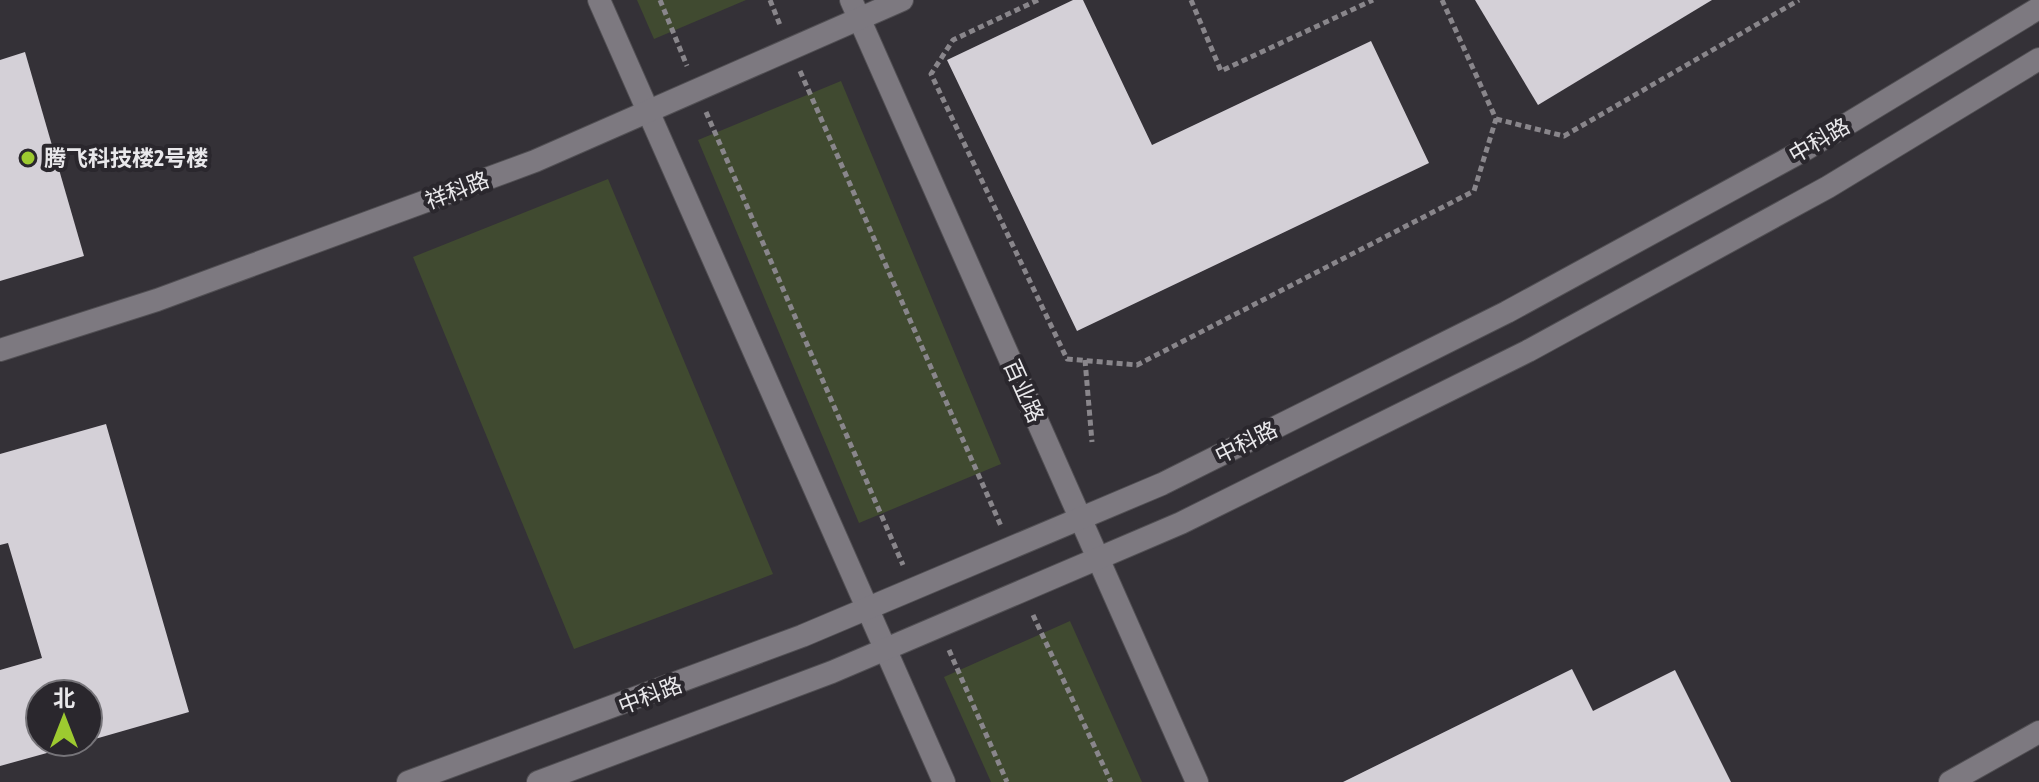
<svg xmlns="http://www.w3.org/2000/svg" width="2039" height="782" viewBox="0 0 2039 782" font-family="'Asap Condensed','Noto Sans SC',sans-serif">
<rect width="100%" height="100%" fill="#343137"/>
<g fill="#404a30">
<path d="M 637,0 L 746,0 L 654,39 Z"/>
<path d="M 841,81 L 1001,464 L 859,523 L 698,140 Z"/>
<path d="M 608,179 L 773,574 L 574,649 L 413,257 Z"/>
<path d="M 1070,621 L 1142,782 L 991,782 L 944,677 Z"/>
</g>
<g fill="#d4d0d7">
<path d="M 1073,0 L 1083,0 L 1152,145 L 1371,41 L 1429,163 L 1077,331 L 947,60 Z"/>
<path d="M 1475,0 L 1712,0 L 1538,105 Z"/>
<path d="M 25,52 L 84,256 L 0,281 L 0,60 Z"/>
<path d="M 106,424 L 189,712 L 88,741 L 88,694 L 40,694 L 40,742 L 83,743 L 0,766 L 0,670 L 42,658 L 8,543 L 0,545 L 0,454 Z"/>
<path d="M 1572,669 L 1593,711 L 1675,670 L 1731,782 L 1343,782 Z"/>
</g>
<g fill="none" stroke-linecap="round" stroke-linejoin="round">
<defs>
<g id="minor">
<path d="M 599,0 L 944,782"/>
<path d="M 851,0 L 1197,782"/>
<path d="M 0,350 L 157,300 L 535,161 L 902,0"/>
<path d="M 1950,782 L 2039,732"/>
</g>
<g id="tertiary">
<path d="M 408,782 L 802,636 L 1162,484 L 1507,312 L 1806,149 L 2039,8"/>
<path d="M 538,782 L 832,672 L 1181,523 L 1528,351 L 1828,187 L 2039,59"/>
</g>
</defs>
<use href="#minor" stroke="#514f53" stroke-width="24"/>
<use href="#tertiary" stroke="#514f53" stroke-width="24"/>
<g stroke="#89868b" stroke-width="5" stroke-dasharray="6 4" stroke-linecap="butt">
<path d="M 660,0 L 687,66"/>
<path d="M 770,0 L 780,25"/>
<path d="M 1038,0 L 953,40 L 931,74 L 1067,359 L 1137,365 L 1474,191 L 1496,119 L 1442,0"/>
<path d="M 1191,0 L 1221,71 L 1373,0"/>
<path d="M 800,71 L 1001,526"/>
<path d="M 706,112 L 903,565"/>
<path d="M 1496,119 L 1564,136 L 1799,0"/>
<path d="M 1085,360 L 1092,442"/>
<path d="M 1033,615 L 1111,782"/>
<path d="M 949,650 L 1007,782"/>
</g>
<use href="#minor" stroke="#7d7980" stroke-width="22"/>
<use href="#tertiary" stroke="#7d7980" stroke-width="22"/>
</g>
<circle fill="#9dca30" stroke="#2a272d" stroke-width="3" cx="28" cy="158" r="8"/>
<g text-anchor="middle" stroke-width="8" stroke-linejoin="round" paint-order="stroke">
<g font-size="22" fill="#e9e8eb" stroke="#2a272d">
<text transform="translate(1819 140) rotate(-30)" y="8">中科路</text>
<text transform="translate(457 190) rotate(-21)" y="8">祥科路</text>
<text transform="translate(1024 391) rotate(66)" y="8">百业路</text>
<text transform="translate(1246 442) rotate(-26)" y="8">中科路</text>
<text transform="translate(650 695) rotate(-21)" y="8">中科路</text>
</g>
<g font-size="22" font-weight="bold" fill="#e9e8eb" stroke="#2a272d" text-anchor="start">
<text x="44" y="166">腾飞科技楼2号楼</text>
</g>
</g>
<g transform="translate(64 718)"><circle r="38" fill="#2a272d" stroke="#767479" stroke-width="2"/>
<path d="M0-6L14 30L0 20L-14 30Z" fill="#9dca30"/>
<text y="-12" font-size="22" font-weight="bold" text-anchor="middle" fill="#e9e8eb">北</text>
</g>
</svg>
